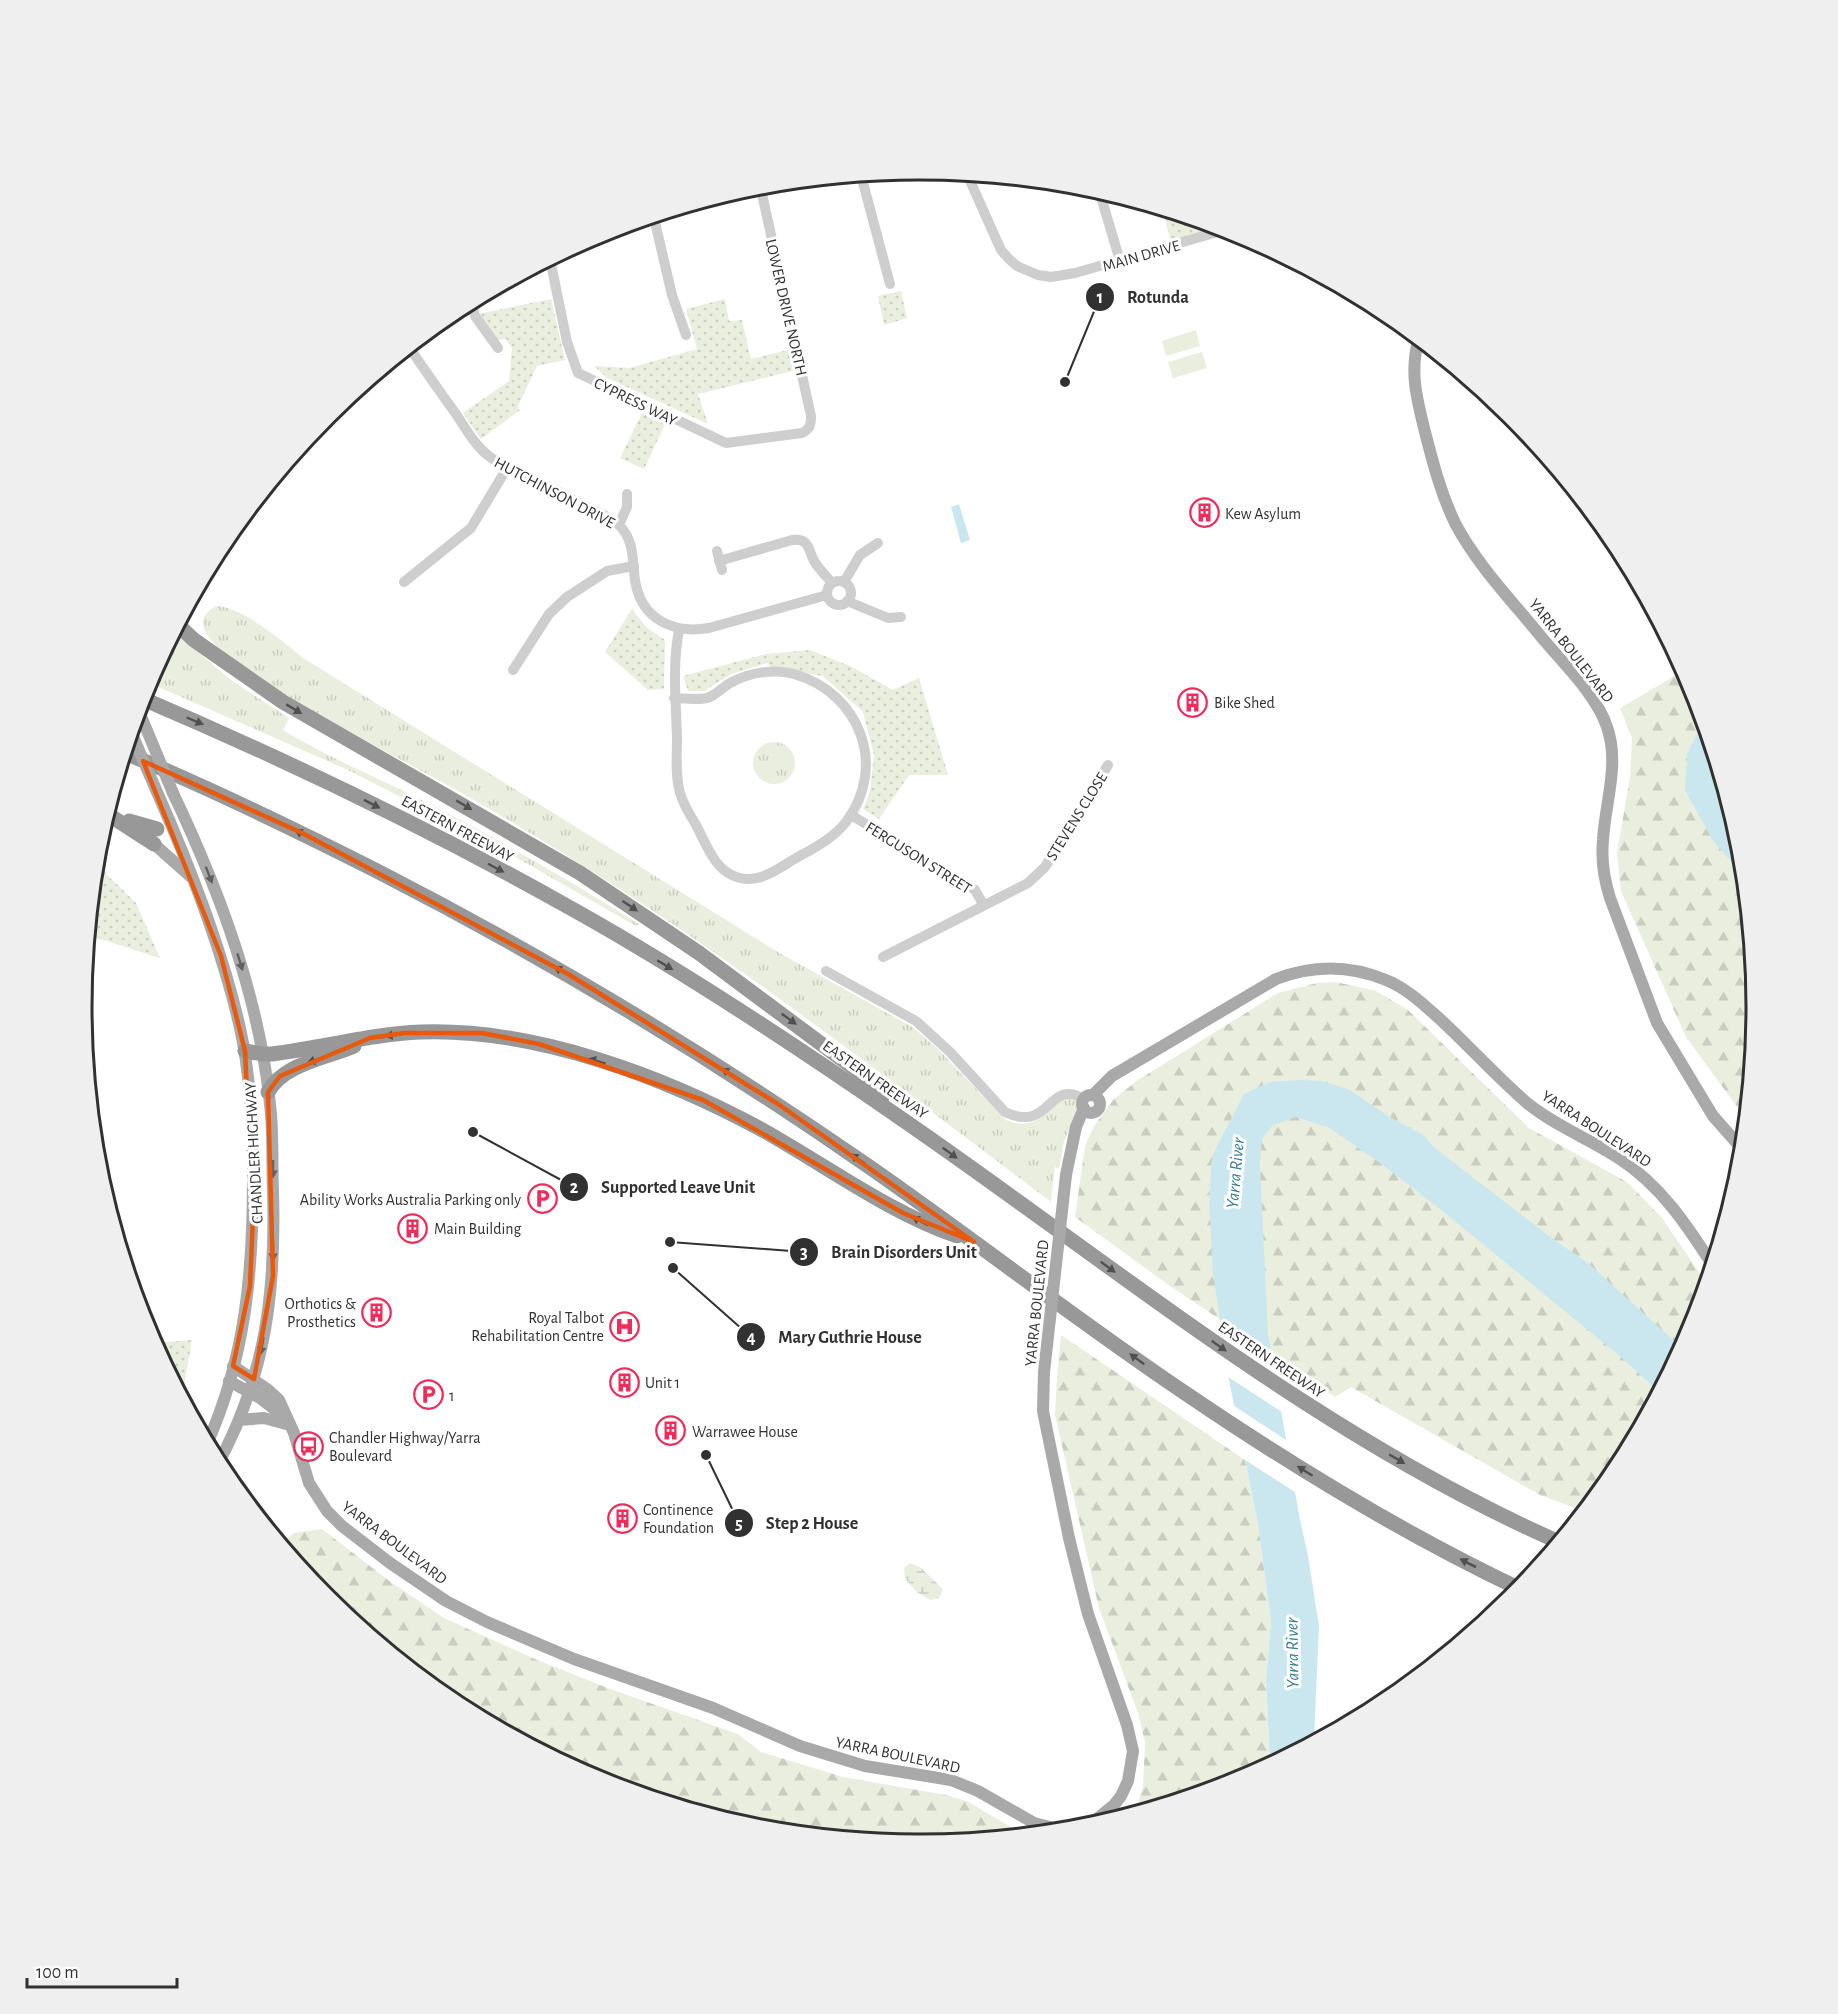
<svg xmlns="http://www.w3.org/2000/svg" width="1838" height="2014" viewBox="0 0 1838 2014" font-family="'Alegreya Sans',sans-serif">
<defs>
<pattern id="grass-tufts" width="24" height="20" patternUnits="userSpaceOnUse" patternTransform="scale(1.5)"><rect width="24" height="20" fill="#eaeedf"/><path d="M3 7l-1-3M5 7V3M7 7l1-3M15 17l-1-3M17 17v-4M19 17l1-3" fill="none" stroke="#c9cdc0"/></pattern>
<pattern id="forest-firs" width="22" height="20" patternUnits="userSpaceOnUse" patternTransform="scale(1.5)"><rect width="22" height="20" fill="#eaeedf"/><path d="M5 1l3.5 6h-7zM16 11l3.5 6h-7z" fill="#c9cdc0"/></pattern>
<pattern id="wetland-marsh" width="20" height="14" patternUnits="userSpaceOnUse" patternTransform="scale(1.5)"><rect width="20" height="14" fill="#eaeedf"/><path d="M1 5h8M5 5V1M11 12h8M15 12V8" fill="none" stroke="#c9cdc0"/></pattern>
<pattern id="park-dots" width="8" height="8" patternUnits="userSpaceOnUse" patternTransform="scale(1.5)"><rect width="8" height="8" fill="#eaeedf"/><path d="M2 2h.1M6 6h.1" fill="none" stroke="#c9cdc0" stroke-width="1.8" stroke-linecap="round"/></pattern>
</defs>
<rect width="100%" height="100%" fill="#fff"/>
<g fill="url(#grass-tufts)">
<path d="M 216,606 C 241,606 284,642 303,658 L 776,951 L 914,1028 L 938,1049 L 1006,1120 C 1038,1133 1044,1109 1068,1097 L 1077,1101 L 1079,1107 L 1064,1141 L 1059,1169 L 1055,1167 L 1051,1202 C 904,1091 759,978 604,879 C 551,845 496,812 440,781 C 380,748 318,717 261,679 C 243,666 175,628 216,606 Z"/>
<path d="M 174,632 L 232,681 L 289,718 L 283,730 C 332,760 386,781 437,808 C 506,843 573,883 639,924 L 636,926 L 496,846 L 348,770 L 147,682 Z"/>
<circle cx="774" cy="763" r="21"/>
</g>
<g fill="url(#forest-firs)">
<path d="M 1685,670 L 1693,687 L 1741,844 L 1757,1007 L 1746,1119 L 1686,1037 L 1621,891 L 1617,853 L 1630,777 L 1632,738 L 1620,708 Z"/>
<path d="M 1336,982 L 1376,991 L 1408,1010 L 1529,1128 L 1627,1182 L 1662,1218 L 1707,1284 L 1693,1328 L 1616,1473 L 1584,1511 L 1540,1495 L 1351,1387 L 1335,1397 L 1170,1286 L 1075,1217 L 1085,1146 L 1094,1126 L 1114,1099 L 1138,1080 L 1278,993 L 1317,983 Z"/>
<path d="M 1061,1335 L 1245,1460 L 1258,1524 L 1271,1621 L 1266,1680 L 1270,1765 L 1239,1781 L 1132,1814 L 1138,1803 L 1143,1786 L 1145,1742 L 1138,1713 L 1099,1608 L 1055,1415 L 1057,1378 Z"/>
<path d="M 322,1529 L 392,1583 L 444,1618 L 535,1659 L 610,1689 L 738,1734 L 761,1752 L 843,1777 L 946,1795 L 969,1802 L 1024,1835 L 919,1845 L 755,1829 L 598,1781 L 453,1704 L 326,1599 L 277,1539 L 285,1540 L 294,1533 Z"/>
</g>
<path fill="url(#wetland-marsh)" d="M 910,1563 L 920,1567 L 941,1587 L 943,1590 L 939,1598 L 930,1600 L 917,1592 L 905,1579 L 904,1568 Z"/>
<g fill="url(#park-dots)">
<path d="M 1162,209 L 1222,227 L 1171,242 Z"/>
<path d="M 901,291 L 907,318 L 884,325 L 878,296 Z"/>
<path d="M 551,299 L 565,360 L 537,366 L 518,406 L 520,410 L 481,439 L 463,413 L 509,381 L 512,348 L 506,339 L 498,340 L 478,314 Z"/>
<path d="M 725,299 L 729,321 L 742,320 L 751,359 L 796,348 L 801,369 L 698,394 L 708,424 L 607,378 L 594,366 L 629,368 L 697,349 L 686,309 Z"/>
<path d="M 642,413 L 665,424 L 644,469 L 620,458 Z"/>
<path d="M 632,609 L 646,627 L 665,640 L 664,689 L 648,690 L 605,652 Z"/>
<path d="M 810,650 L 852,667 L 893,690 L 919,678 L 948,775 L 909,775 L 879,819 L 863,809 L 870,791 L 874,755 L 863,712 L 823,676 L 771,667 L 767,663 L 731,674 L 704,691 L 688,691 L 683,676 L 766,654 Z"/>
<path d="M 95,863 L 136,903 L 160,958 L 88,935 Z"/>
<path d="M 192,1340 L 182,1397 L 153,1343 Z"/>
</g>
<g fill="#eaeedf">
<path d="M 1196,330 L 1200,346 L 1166,356 L 1162,341 Z"/>
<path d="M 1202,352 L 1207,368 L 1173,378 L 1168,362 Z"/>
</g>
<g fill="#cae7ef">
<path d="M 959,504 L 970,540 L 961,543 L 951,507 Z"/>
<path d="M 1704,720 L 1741,844 L 1744,876 L 1713,841 L 1685,790 L 1687,754 Z"/>
<path d="M 1300,1080 L 1322,1081 L 1350,1090 L 1388,1116 L 1423,1135 L 1436,1149 L 1553,1239 L 1588,1263 L 1682,1348 L 1659,1392 L 1621,1357 L 1440,1209 L 1383,1165 L 1328,1127 L 1296,1117 L 1273,1125 L 1262,1139 L 1260,1165 L 1268,1334 L 1299,1515 L 1308,1556 L 1319,1626 L 1314,1741 L 1270,1765 L 1266,1680 L 1271,1621 L 1258,1524 L 1229,1380 L 1213,1273 L 1209,1202 L 1212,1156 L 1244,1094 L 1270,1082 Z"/>
</g>
<g fill="#fff">
<path d="M 1218,1322 L 1276,1361 L 1285,1414 L 1225,1375 Z"/>
<path d="M 1231,1404 L 1289,1442 L 1298,1494 L 1242,1458 Z"/>
</g>
<g fill="none" stroke-linecap="round" stroke-linejoin="round">
<g stroke="#cecece" stroke-width="10">
<path d="M 967,174 L 1001,250 L 1009,259 L 1017,266 L 1038,275 L 1051,277 L 1075,273 L 1228,229"/>
<path d="M 861,175 L 890,284"/>
<path d="M 1099,190 L 1120,261"/>
<path d="M 654,218 L 672,295 L 686,335"/>
<path d="M 631,223 L 654,218 L 697,203"/>
<path d="M 550,259 L 567,342 L 578,373 L 726,443 L 802,433 C 810,429 811,425 811,416 L 760,185"/>
<path d="M 471,301 L 475,316 L 498,348"/>
<path d="M 409,347 C 424,369 440,392 456,414 C 466,429 475,446 490,457 C 502,466 516,471 530,478 C 550,486 568,497 587,507 C 598,512 610,517 619,525 C 635,541 632,560 635,580 C 641,620 674,634 709,628 L 827,595"/>
<path d="M 619,525 L 627,507 L 627,494"/>
<path d="M 717,551 L 722,570"/>
<path d="M 719,561 L 792,540 C 811,537 808,553 816,564 C 821,571 827,577 832,583"/>
<circle cx="839" cy="593" r="12"/>
<path d="M 404,582 L 471,528 L 507,468"/>
<path d="M 844,582 L 860,555 L 878,543"/>
<path d="M 847,601 L 888,618 L 901,617"/>
<path d="M 513,670 L 549,614 L 567,597 L 607,571 L 634,566"/>
<path d="M 674,698 C 685,698 700,701 710,697 C 718,693 724,686 732,682 C 751,672 774,669 794,674 C 860,693 888,766 846,822 C 832,840 810,850 791,861 C 771,874 751,887 728,873 C 713,864 704,840 696,825 C 690,815 683,804 680,793 C 675,775 677,756 677,738 C 676,701 672,667 679,630"/>
<path d="M 851,815 L 975,890 L 983,904"/>
<path d="M 883,957 L 1028,883 L 1045,867 L 1108,765"/>
<path d="M 826,971 L 916,1021 L 950,1052 L 1005,1112 C 1051,1134 1048,1077 1084,1099"/>
</g>
<g stroke="#a9a9a9" stroke-width="12">
<path d="M 1419,338 C 1409,372 1417,399 1425,432 C 1433,463 1441,494 1455,523 C 1477,565 1513,602 1543,639 C 1564,664 1597,696 1607,727 C 1620,764 1605,803 1603,840 C 1601,860 1604,879 1610,898 L 1657,1023 L 1713,1116 L 1743,1150"/>
<path d="M 173,793 C 221,894 261,1002 271,1114 C 273,1139 272,1165 273,1191 C 276,1291 266,1375 218,1464"/>
<path d="M 170,822 C 198,888 224,957 240,1028 C 251,1077 253,1128 253,1177 C 253,1272 246,1356 207,1444"/>
<path d="M 154,844 L 190,876"/>
<path d="M 1093,1095 L 1112,1076 L 1276,979 C 1312,965 1350,965 1386,980 C 1408,989 1424,1005 1441,1020 C 1470,1047 1497,1077 1527,1103 C 1555,1126 1590,1139 1620,1159 C 1661,1186 1686,1224 1712,1264"/>
<circle cx="1091" cy="1104" r="9"/>
<path d="M 1066,1175 L 1076,1127 L 1084,1108"/>
<path d="M 233,1366 L 267,1389 L 279,1400 L 294,1433 L 309,1483 L 327,1511 L 342,1526 L 390,1563 L 446,1601 L 487,1622 L 574,1659 L 713,1708 L 800,1746 L 865,1766 L 951,1780 L 978,1791 L 1034,1823 L 1054,1828 L 1067,1829 L 1084,1825 L 1097,1819 L 1114,1805 L 1121,1796 L 1128,1781 L 1133,1751 L 1127,1725 L 1088,1614 L 1069,1538 L 1043,1411 L 1044,1372"/>
<path d="M 229,1381 L 260,1398 L 287,1419"/>
<path d="M 239,1420 L 264,1418 L 290,1425"/>
</g>
<g stroke="#989898" stroke-width="15">
<path d="M 178,625 L 194,640 L 283,702 L 580,873 L 699,953 L 855,1069 L 882,1097"/>
<path d="M 141,698 C 289,761 434,831 574,910 C 685,972 792,1043 896,1115 C 1113,1264 1316,1435 1559,1542"/>
<path d="M 125,753 C 210,788 294,829 377,871 C 547,958 711,1057 868,1166 C 976,1241 1079,1322 1188,1395 C 1294,1467 1404,1534 1520,1589"/>
<path d="M 106,813 L 154,844"/>
<path d="M 129,821 L 157,829"/>
<path d="M 245,1051 L 263,1054 L 272,1054 C 322,1048 371,1034 421,1032 C 536,1028 666,1077 766,1132 C 828,1167 890,1213 957,1236"/>
<path d="M 268,1092 C 283,1064 326,1058 354,1046"/>
</g>
<g stroke="#a9a9a9" stroke-width="12">
<path d="M 138,709 L 173,793"/>
<path d="M 131,732 L 170,822"/>
<path d="M 1044,1372 L 1066,1175"/>
</g>
</g>
<defs><path id="oneway-solid" d="M-6-.8H1V-3.2L6.5 0L1 3.2V.8H-6Z" transform="scale(1.5)"/></defs>
<g fill="#505050">
<use href="#oneway-solid" transform="translate(294 709) rotate(31)"/>
<use href="#oneway-solid" transform="translate(195 721) rotate(23)"/>
<use href="#oneway-solid" transform="translate(372 804) rotate(27)"/>
<use href="#oneway-solid" transform="translate(464 805) rotate(30)"/>
<use href="#oneway-solid" transform="translate(303 834) rotate(-154)"/>
<use href="#oneway-solid" transform="translate(496 868) rotate(28)"/>
<use href="#oneway-solid" transform="translate(630 906) rotate(34)"/>
<use href="#oneway-solid" transform="translate(665 965) rotate(31)"/>
<use href="#oneway-solid" transform="translate(562 971) rotate(-150)"/>
<use href="#oneway-solid" transform="translate(789 1019) rotate(36)"/>
<use href="#oneway-solid" transform="translate(394 1035) rotate(172)"/>
<use href="#oneway-solid" transform="translate(316 1060) rotate(163)"/>
<use href="#oneway-solid" transform="translate(597 1061) rotate(-163)"/>
<use href="#oneway-solid" transform="translate(729 1073) rotate(-147)"/>
<use href="#oneway-solid" transform="translate(950 1153) rotate(36)"/>
<use href="#oneway-solid" transform="translate(858 1159) rotate(-146)"/>
<use href="#oneway-solid" transform="translate(920 1221) rotate(-152)"/>
<use href="#oneway-solid" transform="translate(1108 1267) rotate(36)"/>
<use href="#oneway-solid" transform="translate(1219 1346) rotate(35)"/>
<use href="#oneway-solid" transform="translate(1137 1359) rotate(-144)"/>
<use href="#oneway-solid" transform="translate(1397 1459) rotate(30)"/>
<use href="#oneway-solid" transform="translate(1305 1471) rotate(-148)"/>
<use href="#oneway-solid" transform="translate(1468 1563) rotate(-153)"/>
</g>
<g fill="#616161">
<use href="#oneway-solid" transform="translate(209 875) rotate(69)"/>
<use href="#oneway-solid" transform="translate(240 962) rotate(73)"/>
<use href="#oneway-solid" transform="translate(273 1169) rotate(90)"/>
<use href="#oneway-solid" transform="translate(273 1252) rotate(90)"/>
<use href="#oneway-solid" transform="translate(262 1346) rotate(100)"/>
</g>
<path fill="none" stroke="#e8590c" stroke-width="4.5" stroke-linejoin="round" d="M 143,761 L 302,833 L 568,974 L 778,1104 L 974,1242 L 903,1213 L 703,1100 L 539,1044 L 482,1033 L 404,1033 L 370,1038 L 280,1076 L 268,1092 L 273,1276 L 254,1379 L 233,1366 L 250,1286 L 253,1217 L 245,1051 L 221,956 Z"/>
<defs>
<symbol id="building-ring" viewBox="-11 -11 22 22"><circle r="9.5" fill="#fff" stroke="#f02c5a" stroke-width="1.5"/><path d="M-4-6H4V6H1V3H-1V6H-4ZM-2.5-4.3h1.7v1.8h-1.7ZM.8-4.3h1.7v1.8H.8ZM-2.5-1h1.7V.8h-1.7ZM.8-1h1.7V.8H.8Z" fill="#f02c5a"/></symbol>
<symbol id="parking-ring" viewBox="-11 -11 22 22"><circle r="9.5" fill="#fff" stroke="#f02c5a" stroke-width="1.5"/><path d="M-3.5-5.5H1a3.5 3.5 0 0 1 0 7H-1V5.5H-3.5ZM-1-3.4V-.6H.8a1.4 1.4 0 0 0 0-2.8Z" fill="#f02c5a"/></symbol>
<symbol id="hospital-ring" viewBox="-11 -11 22 22"><circle r="9.5" fill="#fff" stroke="#f02c5a" stroke-width="1.5"/><path d="M-5-5h3v3.5h4V-5h3V5h-3V1.5h-4V5h-3Z" fill="#f02c5a"/></symbol>
<symbol id="bus-ring" viewBox="-11 -11 22 22"><circle r="9.5" fill="#fff" stroke="#f02c5a" stroke-width="1.5"/><path d="M-5-6H5V4H4V6H2V4H-2V6H-4V4H-5ZM-3.5-4V0h7V-4ZM-3.5 1.2v1.5H-2V1.2ZM2 1.2v1.5H3.5V1.2Z" fill="#f02c5a"/></symbol>
</defs>
<g fill-rule="evenodd">
<use href="#building-ring" x="1188" y="496" width="33" height="33"/>
<use href="#building-ring" x="1176" y="686" width="33" height="33"/>
<use href="#parking-ring" x="526" y="1182" width="33" height="33"/>
<use href="#building-ring" x="396" y="1212" width="33" height="33"/>
<use href="#building-ring" x="360" y="1296" width="33" height="33"/>
<use href="#hospital-ring" x="608" y="1310" width="33" height="33"/>
<use href="#building-ring" x="608" y="1366" width="33" height="33"/>
<use href="#parking-ring" x="412" y="1378" width="33" height="33"/>
<use href="#building-ring" x="654" y="1414" width="33" height="33"/>
<use href="#bus-ring" x="292" y="1430" width="33" height="33"/>
<use href="#building-ring" x="606" y="1502" width="33" height="33"/>
</g>
<g text-anchor="middle" stroke-width="6" stroke-linejoin="round" paint-order="stroke">
<g font-size="16" fill="#313131" stroke="#fff">
<text transform="translate(1141 255) rotate(-16)" y="6">MAIN DRIVE</text>
<text transform="translate(787 307) rotate(77)" y="6">LOWER DRIVE NORTH</text>
<text transform="translate(636 401) rotate(26)" y="6">CYPRESS WAY</text>
<text transform="translate(555 492) rotate(28)" y="6">HUTCHINSON DRIVE</text>
<text transform="translate(1572 650) rotate(52)" y="6">YARRA BOULEVARD</text>
<text transform="translate(1076 816) rotate(-58)" y="6">STEVENS CLOSE</text>
<text transform="translate(458 828) rotate(28)" y="6">EASTERN FREEWAY</text>
<text transform="translate(919 857) rotate(32)" y="6">FERGUSON STREET</text>
<text transform="translate(876 1079) rotate(35)" y="6">EASTERN FREEWAY</text>
<text transform="translate(1597 1128) rotate(33)" y="6">YARRA BOULEVARD</text>
<text transform="translate(253 1153) rotate(-93)" y="6">CHANDLER HIGHWAY</text>
<text transform="translate(1036 1303) rotate(-84)" y="6">YARRA BOULEVARD</text>
<text transform="translate(1272 1359) rotate(34)" y="6">EASTERN FREEWAY</text>
<text transform="translate(395 1542) rotate(37)" y="6">YARRA BOULEVARD</text>
<text transform="translate(898 1754) rotate(12)" y="6">YARRA BOULEVARD</text>
</g>
<g font-size="16" fill="#313131" stroke="#fff" text-anchor="start">
<text x="1225" y="519">Kew Asylum</text>
<text x="1214" y="708">Bike Shed</text>
<text x="521" y="1205" text-anchor="end">Ability Works Australia Parking only</text>
<text x="434" y="1234">Main Building</text>
<text x="356" y="1309" text-anchor="end">Orthotics &amp;<tspan x="356" dy="18">Prosthetics</tspan></text>
<text x="604" y="1323" text-anchor="end">Royal Talbot<tspan x="604" dy="18">Rehabilitation Centre</tspan></text>
<text x="645" y="1388">Unit 1</text>
<text x="449" y="1401">1</text>
<text x="692" y="1437">Warrawee House</text>
<text x="329" y="1443">Chandler Highway/Yarra<tspan x="329" dy="18">Boulevard</tspan></text>
<text x="643" y="1515">Continence<tspan x="643" dy="18">Foundation</tspan></text>
</g>
<g font-size="18" font-style="italic" fill="#377e92" stroke="#fff">
<text transform="translate(1235 1173) rotate(-85)" y="6">Yarra River</text>
<text transform="translate(1292 1653) rotate(-91)" y="6">Yarra River</text>
</g>
</g>
<path d="M0 0H1838V2014H0ZM92 1007a827 827 0 1 1 1654 0a827 827 0 1 1-1654 0Z" fill="#efefef" fill-rule="evenodd"/>
<path fill="none" stroke="#313131" stroke-width="3" d="M92 1007a827 827 0 1 1 1654 0a827 827 0 1 1-1654 0Z"/>
<path fill="none" stroke="#313131" stroke-width="2" d="M1065 382L1100 297M473 1132L574 1187M670 1242L804 1252M673 1268L751 1337M706 1455L739 1523"/>
<g fill="#313131" stroke="#fff" stroke-width="2">
<circle cx="1065" cy="382" r="6"/>
<circle cx="473" cy="1132" r="6"/>
<circle cx="670" cy="1242" r="6"/>
<circle cx="673" cy="1268" r="6"/>
<circle cx="706" cy="1455" r="6"/>
<circle cx="1100" cy="297" r="15"/>
<circle cx="574" cy="1187" r="15"/>
<circle cx="804" cy="1252" r="15"/>
<circle cx="751" cy="1337" r="15"/>
<circle cx="739" cy="1523" r="15"/>
</g>
<g font-size="18" text-anchor="middle" font-weight="bold" fill="#fff">
<text x="1100" y="303">1</text>
<text x="574" y="1193">2</text>
<text x="804" y="1258">3</text>
<text x="751" y="1343">4</text>
<text x="739" y="1529">5</text>
</g>
<g font-size="18" text-anchor="middle" font-weight="bold" fill="#313131" stroke="#fff" stroke-width="6" stroke-linejoin="round" paint-order="stroke">
<text x="1158" y="303">Rotunda</text>
<text x="678" y="1193">Supported Leave Unit</text>
<text x="904" y="1258">Brain Disorders Unit</text>
<text x="850" y="1343">Mary Guthrie House</text>
<text x="812" y="1529">Step 2 House</text>
</g>
<path d="M27 1978v9h150v-9" fill="none" stroke="#313131" stroke-width="3"/>
<text x="36" y="1978" font-size="18" fill="#313131" stroke="#ffffff" stroke-width="4.5" paint-order="stroke">100 m</text>
</svg>
